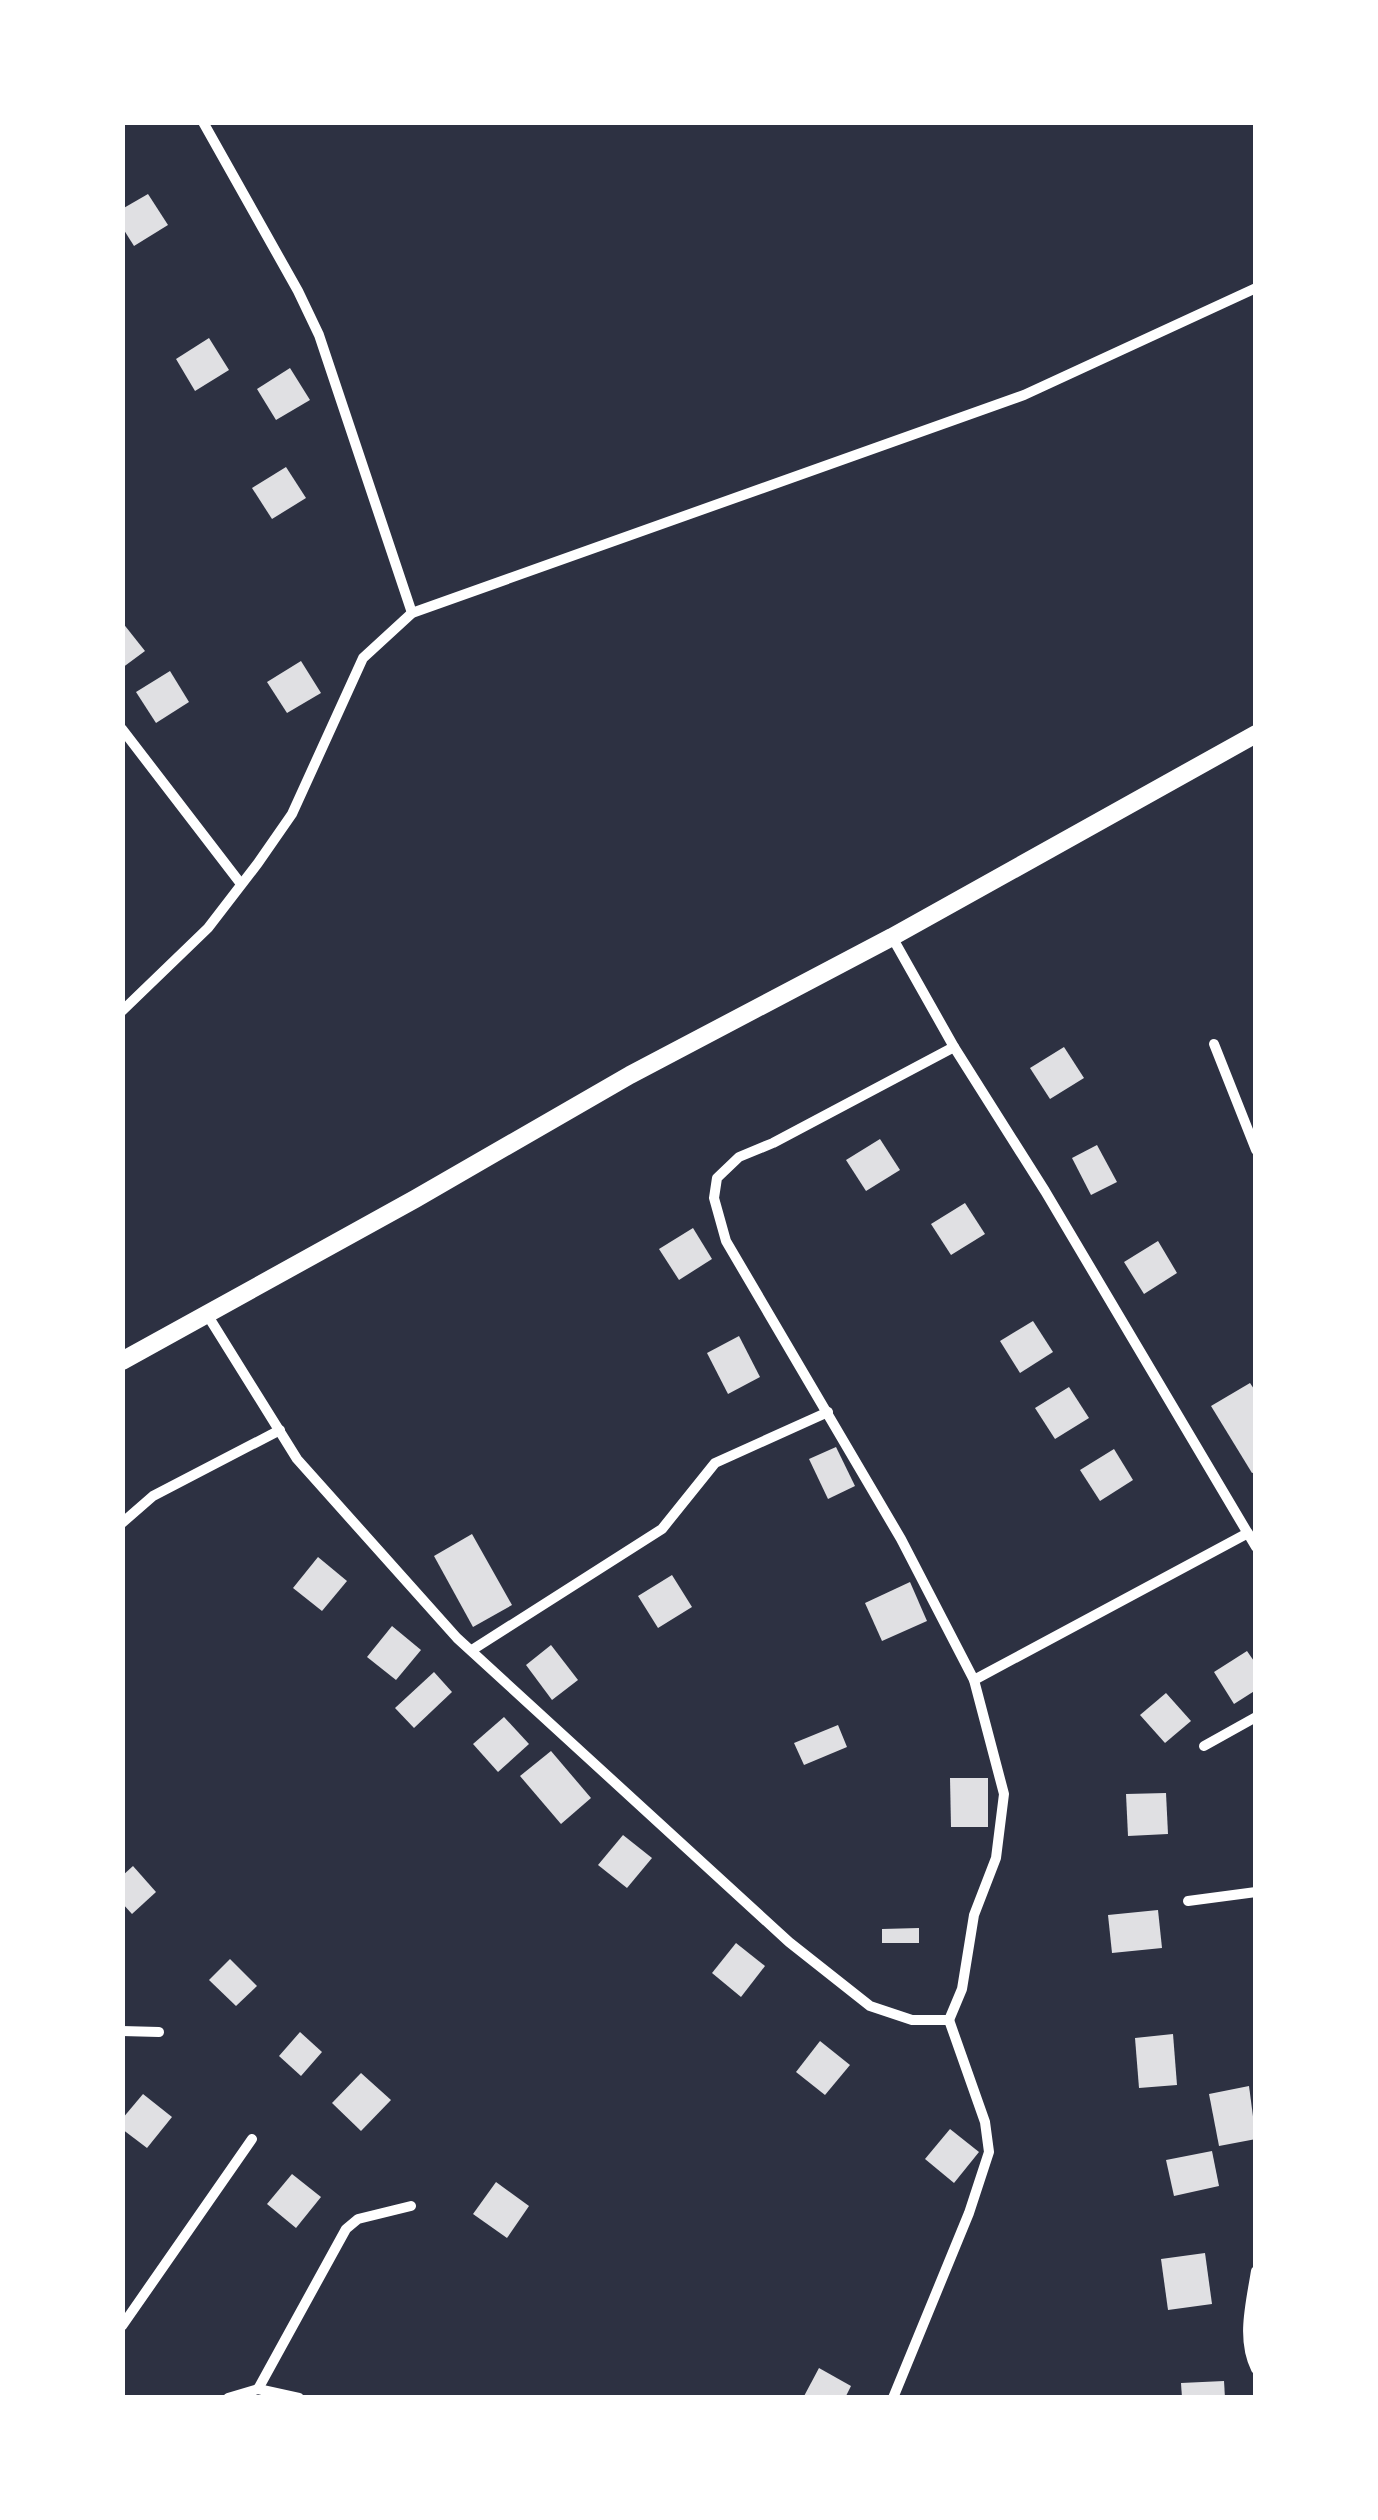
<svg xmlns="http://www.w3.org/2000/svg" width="1378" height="2520" viewBox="0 0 1378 2520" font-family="Arial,sans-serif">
<rect width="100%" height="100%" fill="#2d3142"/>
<g fill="#e0e0e3">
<path d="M 148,194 L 168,225 L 134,246 L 122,227 L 122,209 Z"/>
<path d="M 209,338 L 229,370 L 195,391 L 176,359 Z"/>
<path d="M 290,368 L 310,400 L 276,420 L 257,389 Z"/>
<path d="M 286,467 L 306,498 L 272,519 L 252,488 Z"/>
<path d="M 122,622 L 145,651 L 122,668 Z"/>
<path d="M 301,661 L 321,693 L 287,713 L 267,682 Z"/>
<path d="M 170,671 L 189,702 L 156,723 L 136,692 Z"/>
<path d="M 1064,1047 L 1084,1078 L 1050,1099 L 1030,1068 Z"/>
<path d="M 880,1139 L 900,1170 L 866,1191 L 846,1160 Z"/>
<path d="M 1097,1145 L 1117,1182 L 1091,1195 L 1072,1158 Z"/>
<path d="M 965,1203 L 985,1234 L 951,1255 L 931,1224 Z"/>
<path d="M 693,1228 L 712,1259 L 679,1280 L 659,1249 Z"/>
<path d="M 1158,1241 L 1177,1273 L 1144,1294 L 1124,1262 Z"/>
<path d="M 1033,1321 L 1053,1352 L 1020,1373 L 1000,1341 Z"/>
<path d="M 739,1336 L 760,1377 L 728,1394 L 707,1353 Z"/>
<path d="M 1250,1383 L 1256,1392 L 1256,1472 L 1252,1473 L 1211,1406 Z"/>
<path d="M 1069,1387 L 1089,1418 L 1055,1439 L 1035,1408 Z"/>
<path d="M 836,1447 L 855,1486 L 828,1499 L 809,1459 Z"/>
<path d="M 1114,1449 L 1133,1480 L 1100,1501 L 1080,1470 Z"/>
<path d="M 472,1534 L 512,1605 L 473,1627 L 434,1556 Z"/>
<path d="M 318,1557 L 347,1581 L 322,1611 L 293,1588 Z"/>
<path d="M 672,1575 L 692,1607 L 658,1628 L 638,1596 Z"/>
<path d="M 910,1582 L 927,1621 L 882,1641 L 865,1603 Z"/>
<path d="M 392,1626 L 421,1650 L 396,1680 L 367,1657 Z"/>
<path d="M 551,1645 L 578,1680 L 552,1700 L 526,1665 Z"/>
<path d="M 1247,1651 L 1256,1664 L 1256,1690 L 1234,1704 L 1214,1672 Z"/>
<path d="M 434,1672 L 452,1692 L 414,1728 L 395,1708 Z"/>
<path d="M 1166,1693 L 1191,1721 L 1165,1743 L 1140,1715 Z"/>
<path d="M 504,1717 L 529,1744 L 498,1772 L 473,1744 Z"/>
<path d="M 838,1725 L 847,1747 L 804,1765 L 794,1743 Z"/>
<path d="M 551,1751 L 591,1798 L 561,1824 L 520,1776 Z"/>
<path d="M 950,1778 L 988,1778 L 988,1827 L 951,1827 Z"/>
<path d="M 1166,1793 L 1168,1834 L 1128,1836 L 1126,1794 Z"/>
<path d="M 623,1835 L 652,1858 L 627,1888 L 598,1865 Z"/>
<path d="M 133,1866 L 156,1892 L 132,1914 L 122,1903 L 122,1876 Z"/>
<path d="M 1158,1910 L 1162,1948 L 1112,1953 L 1108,1915 Z"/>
<path d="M 919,1928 L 919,1943 L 882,1943 L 882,1929 Z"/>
<path d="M 736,1943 L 765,1966 L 741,1997 L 712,1973 Z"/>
<path d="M 230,1959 L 257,1986 L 236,2006 L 209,1980 Z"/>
<path d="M 300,2032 L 322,2052 L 301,2076 L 279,2056 Z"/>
<path d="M 1173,2034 L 1177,2085 L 1139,2088 L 1135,2038 Z"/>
<path d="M 820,2041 L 850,2065 L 825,2095 L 796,2072 Z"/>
<path d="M 361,2073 L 391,2100 L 361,2131 L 332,2103 Z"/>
<path d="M 1249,2086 L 1256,2139 L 1219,2146 L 1209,2094 Z"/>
<path d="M 143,2094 L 172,2117 L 147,2148 L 122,2129 L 122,2119 Z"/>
<path d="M 950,2129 L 979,2152 L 954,2183 L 925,2159 Z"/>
<path d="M 1212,2151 L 1219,2186 L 1174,2196 L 1166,2160 Z"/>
<path d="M 292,2174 L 321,2197 L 296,2228 L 267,2204 Z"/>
<path d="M 496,2182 L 529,2206 L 507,2238 L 473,2214 Z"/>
<path d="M 1205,2253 L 1212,2304 L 1168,2310 L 1161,2259 Z"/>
<path d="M 819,2368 L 851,2386 L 845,2398 L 803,2398 Z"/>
<path d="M 1224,2381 L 1225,2398 L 1182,2398 L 1181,2383 Z"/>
</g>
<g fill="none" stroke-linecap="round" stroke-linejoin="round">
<g stroke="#fff" stroke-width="10">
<path d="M 203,122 L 298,291 L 319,335 L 412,613"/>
<path d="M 122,729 L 241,884"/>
<path d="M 892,937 L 954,1047 L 1045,1191 L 1256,1547"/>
<path d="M 122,1011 L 208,928 L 258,863 L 292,814 L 363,658 L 412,613 L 1024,395 L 1256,288"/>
<path d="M 1214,1044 L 1256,1150"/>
<path d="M 208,1316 L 297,1459 L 457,1638 L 789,1942 L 870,2006 L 912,2020 L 949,2020"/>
<path d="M 122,1523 L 153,1496 L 280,1430"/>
<path d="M 472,1650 L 662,1529 L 715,1463 L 828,1412"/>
<path d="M 974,1680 L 1248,1533"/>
<path d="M 1204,1746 L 1256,1717"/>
<path d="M 1188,1901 L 1256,1892"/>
<path d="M 949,2020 L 962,1989 L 974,1915 L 996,1858 L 1004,1794 L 974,1680 L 901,1539 L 726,1241 L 714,1198 L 717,1178 L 739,1157 L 773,1143 L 954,1047"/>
<path d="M 122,2031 L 159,2032"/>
<path d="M 1256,2271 C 1251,2303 1241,2339 1256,2369"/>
<path d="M 122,2326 L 252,2139"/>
<path d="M 258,2389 L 346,2229 L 358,2219 L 411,2206"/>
<path d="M 228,2398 L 258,2389 L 299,2398"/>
<path d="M 893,2398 L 969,2213 L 989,2152 L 985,2122 L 949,2020"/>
</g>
<path stroke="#fff" stroke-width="18" d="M 122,1361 L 415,1199 L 630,1075 L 892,937 L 1256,734"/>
</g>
<rect width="1378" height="2520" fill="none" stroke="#ffffff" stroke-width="250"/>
</svg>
